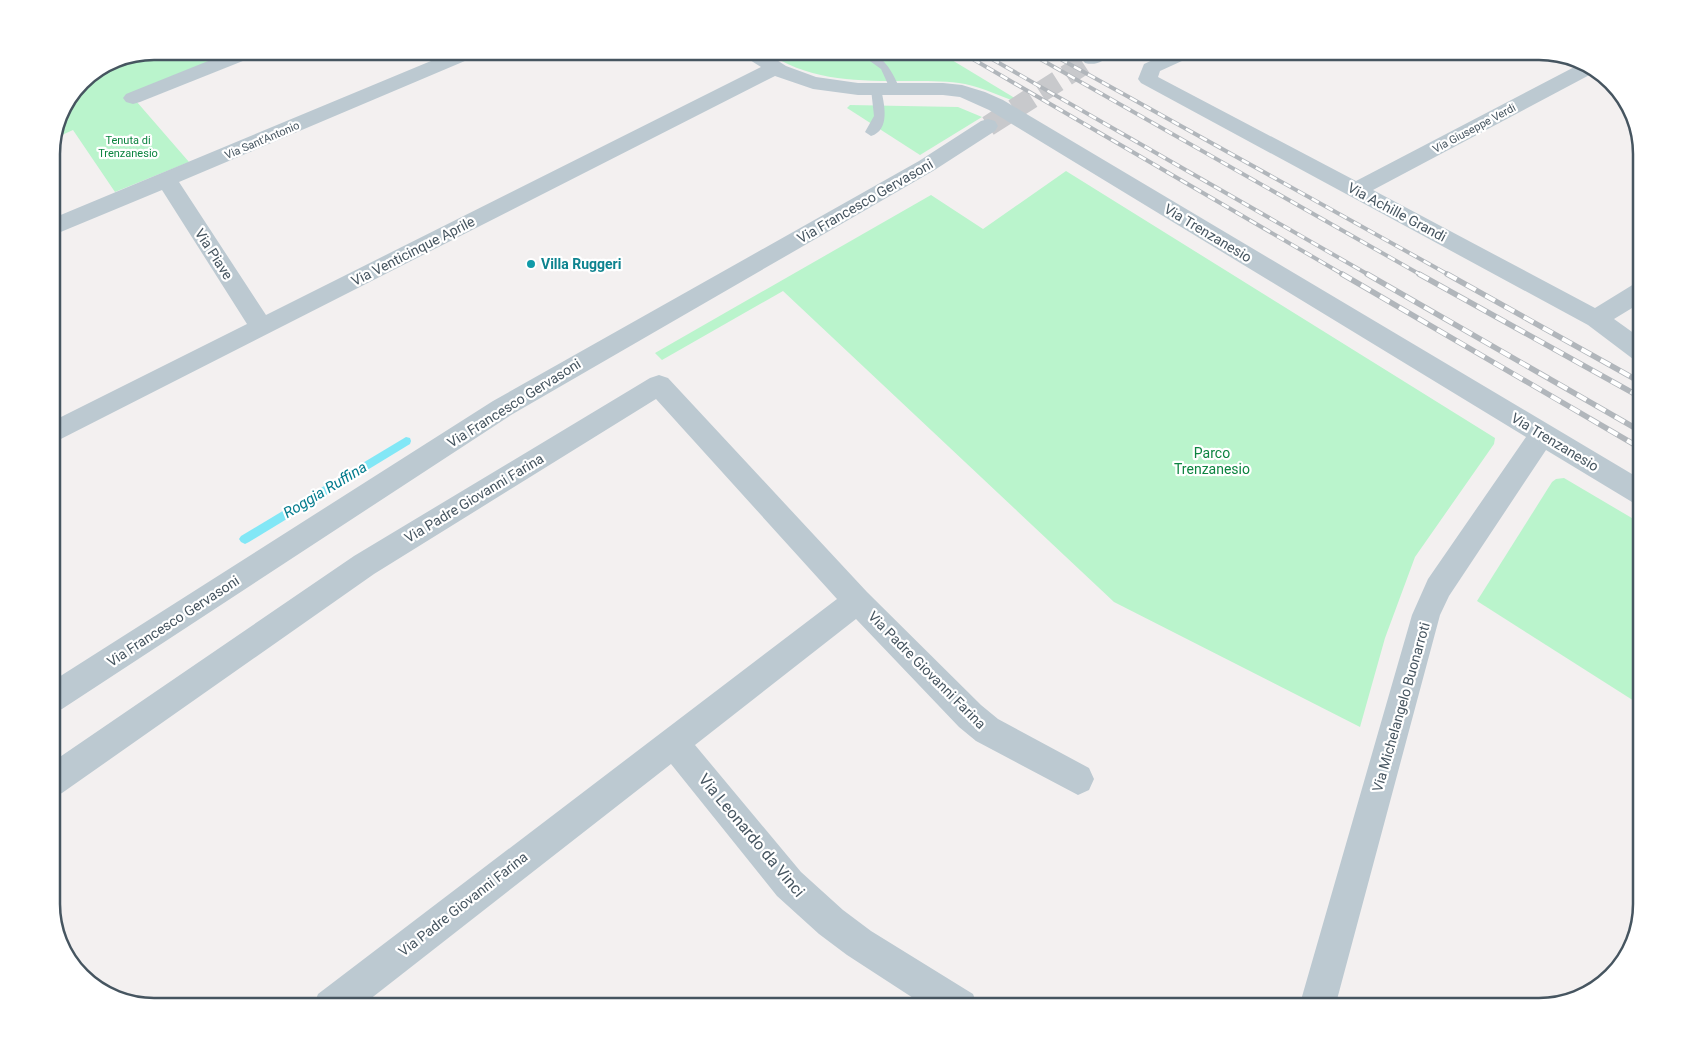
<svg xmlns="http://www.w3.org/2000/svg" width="1693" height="1058" viewBox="0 0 1693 1058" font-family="Roboto,sans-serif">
<rect width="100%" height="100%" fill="#f3f0f0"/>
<g fill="#baf4cc">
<path d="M 154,51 L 234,51 L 130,94 L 189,162 L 115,192 L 73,130 L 53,139 L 59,114 L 81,81 L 115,59 Z"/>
<path d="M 765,51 L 937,51 L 1023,103 C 1003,99 986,88 965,84 C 949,81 932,81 916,81 C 862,81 811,83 765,51 Z"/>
<path d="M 850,105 L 958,107 L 982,117 L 920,155 L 847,108 Z"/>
<path d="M 1066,171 L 1495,438 L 1494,444 L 1415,557 L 1385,638 L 1360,727 L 1114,602 L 783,291 L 662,360 L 655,353 L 931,195 L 983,229 Z"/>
<path d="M 1564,478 L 1642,524 L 1642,706 L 1477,601 L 1552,482 L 1556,479 Z"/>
</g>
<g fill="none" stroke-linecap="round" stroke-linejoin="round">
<path fill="#82e7f6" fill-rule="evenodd" d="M 406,437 L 410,438 L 411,441 L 410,444 L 249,542 L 245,544 L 241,542 L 239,539 L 241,536 Z"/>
<path stroke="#c8c9cc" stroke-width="21" stroke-dasharray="21 10" stroke-linecap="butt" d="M 988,126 L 1092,59"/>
<g fill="#bcc9d1" fill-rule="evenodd">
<path d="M 856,51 C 882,51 890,67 900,89 L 899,91 L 891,91 L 881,69 Z"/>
<path d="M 876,86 L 881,89 C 884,103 891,130 871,136 L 865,132 L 874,116 L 871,89 Z"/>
</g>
<g fill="#bcc9d1" fill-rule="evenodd">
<path d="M 233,51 L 260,51 L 258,55 L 140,102 L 133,104 L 126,102 L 123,98 L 126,94 Z"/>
<path d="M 455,51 L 481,51 L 479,55 L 179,182 L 266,315 L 761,67 L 742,55 L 740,51 L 763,51 L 786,66 L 816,77 L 858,83 L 943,83 L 962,85 L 985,92 L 1003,100 L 1642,480 L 1642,505 L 1632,502 L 1546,450 L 1449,596 L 1440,615 L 1335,1007 L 1299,1007 L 1412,615 L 1428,579 L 1526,437 L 989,110 L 960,97 L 943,95 L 858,95 L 813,89 L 775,76 L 51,444 L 51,422 L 247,324 L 162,190 L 51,236 L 51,219 Z"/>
<path d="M 1172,51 L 1197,51 L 1195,55 L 1160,71 L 1158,77 L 1356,181 L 1582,63 L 1591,65 L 1597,71 L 1373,190 L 1595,308 L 1634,284 L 1642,282 L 1642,302 L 1614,319 L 1642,339 L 1642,361 L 1633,359 L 1588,325 L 1141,83 L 1138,79 L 1144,64 Z"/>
<path d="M 659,375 L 668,378 L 867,592 L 981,705 L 998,719 L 1089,768 L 1094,779 L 1089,790 L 1078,795 L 976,741 L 959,727 L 856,619 L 695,745 L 801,872 L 843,910 L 871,931 L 973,994 L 978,1007 L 927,1007 L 847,955 L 819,934 L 777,896 L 671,764 L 360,1007 L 313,1007 L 318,994 L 837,599 L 656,399 L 374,574 L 62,793 L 51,798 L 51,763 L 354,556 L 650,378 Z"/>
</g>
<g fill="#bcc9d1" fill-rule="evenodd">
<path d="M 1090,51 L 1112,51 C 1106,61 1096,66 1085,63 L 1082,59 Z"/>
<path d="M 988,119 L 995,121 L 998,126 L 995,131 L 933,171 L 511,415 L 62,709 L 51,713 L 51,682 L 493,401 L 919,161 L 981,121 Z"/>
</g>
<defs>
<g id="rail-far1">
<path d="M 959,51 L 1344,275"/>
<path d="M 978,51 L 1369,275"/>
<path d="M 1026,51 L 1421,275"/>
<path d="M 1046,51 L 1449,275"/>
</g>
<g id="rail">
<path d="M 1342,274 L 1642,449"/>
<path d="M 1367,274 L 1642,432"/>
<path d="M 1419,274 L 1642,398"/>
<path d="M 1447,274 L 1642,383"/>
</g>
</defs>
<use href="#rail-far1" stroke="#b1b6bb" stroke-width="4"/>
<use href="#rail" stroke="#b1b6bb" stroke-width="5.5"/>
<use href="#rail-far1" stroke="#fff" stroke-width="2.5" stroke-dasharray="8" stroke-linecap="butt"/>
<use href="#rail" stroke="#fff" stroke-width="4" stroke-dasharray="11" stroke-linecap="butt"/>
</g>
<circle fill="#0f9aa8" stroke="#fff" stroke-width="2" cx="531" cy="264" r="5"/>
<g text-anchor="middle" stroke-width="4.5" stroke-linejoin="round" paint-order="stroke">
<g font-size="11" fill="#465560" stroke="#fff">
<text transform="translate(1474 128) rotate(-28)" y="4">Via Giuseppe Verdi</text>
<text transform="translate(262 140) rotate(-23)" y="4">Via Sant'Antonio</text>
</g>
<g font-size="11" fill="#0d8440" stroke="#fff">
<text x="128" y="144">Tenuta di<tspan x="128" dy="13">Trenzanesio</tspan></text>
</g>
<g font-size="14" fill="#465560" stroke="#fff">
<text transform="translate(865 201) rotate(-30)" y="5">Via Francesco Gervasoni</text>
<text transform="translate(1397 212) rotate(28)" y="5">Via Achille Grandi</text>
<text transform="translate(1208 233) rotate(31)" y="5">Via Trenzanesio</text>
<text transform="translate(413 251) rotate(-27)" y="5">Via Venticinque Aprile</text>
<text transform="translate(214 254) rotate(57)" y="5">Via Piave</text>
<text transform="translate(514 403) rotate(-32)" y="5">Via Francesco Gervasoni</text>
<text transform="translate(1555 442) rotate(31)" y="5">Via Trenzanesio</text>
<text transform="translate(474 498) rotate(-31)" y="5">Via Padre Giovanni Farina</text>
<text transform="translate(173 621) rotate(-33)" y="5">Via Francesco Gervasoni</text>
<text transform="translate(927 670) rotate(45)" y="5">Via Padre Giovanni Farina</text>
<text transform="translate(1401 707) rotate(-74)" y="5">Via Michelangelo Buonarroti</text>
<text transform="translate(463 904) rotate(-38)" y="5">Via Padre Giovanni Farina</text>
</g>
<g font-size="14" font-weight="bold" fill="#0d838f" stroke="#fff" text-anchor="start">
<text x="541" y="269">Villa Ruggeri</text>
</g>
<g font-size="14" fill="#0d8440" stroke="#fff">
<text x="1212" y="458">Parco<tspan x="1212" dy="16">Trenzanesio</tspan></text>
</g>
<g font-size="15" font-style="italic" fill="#047c8e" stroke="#fff">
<text transform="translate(325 490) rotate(-31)" y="5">Roggia Ruffina</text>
</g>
<g font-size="16" fill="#465560" stroke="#fff">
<text transform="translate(752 835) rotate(50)" y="6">Via Leonardo da Vinci</text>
</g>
</g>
<path d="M0 0H1693V1058H0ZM154 60H1539A94 94 0 0 1 1633 154V904A94 94 0 0 1 1539 998H154A94 94 0 0 1 60 904V154A94 94 0 0 1 154 60Z" fill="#fff" fill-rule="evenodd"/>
<path fill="none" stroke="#465560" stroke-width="2.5" d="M154 60H1539A94 94 0 0 1 1633 154V904A94 94 0 0 1 1539 998H154A94 94 0 0 1 60 904V154A94 94 0 0 1 154 60Z"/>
</svg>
